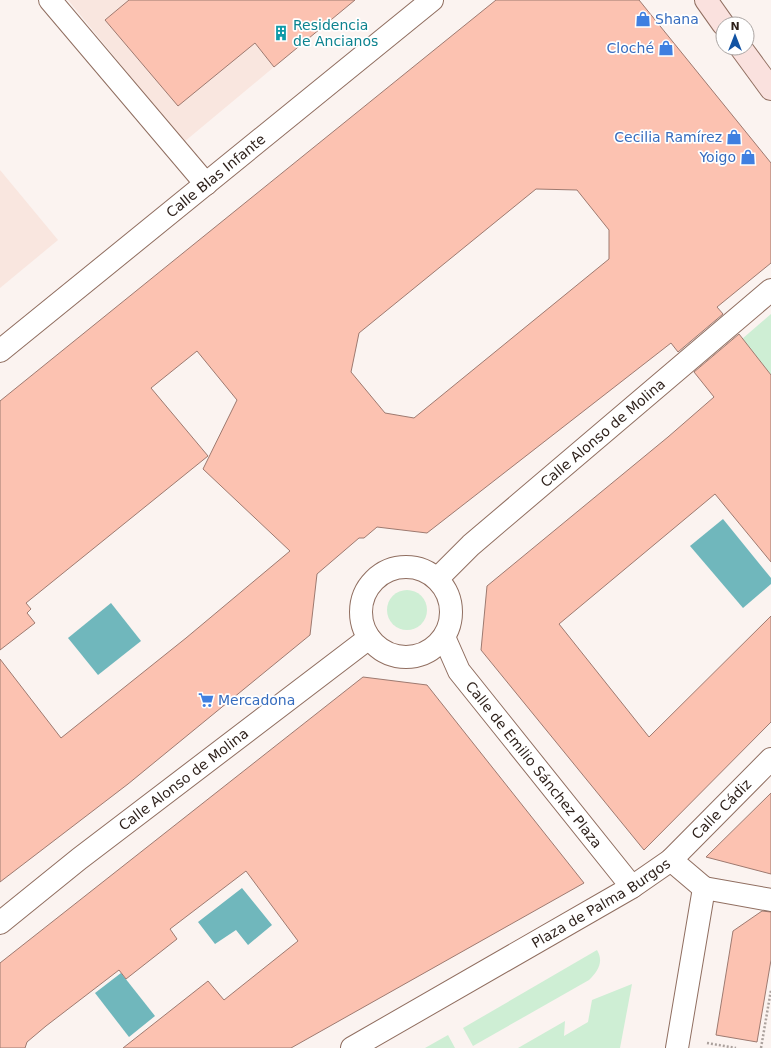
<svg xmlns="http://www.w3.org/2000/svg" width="771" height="1048" viewBox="0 0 771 1048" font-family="'DejaVu Sans',sans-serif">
<rect width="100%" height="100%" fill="#fbf3f0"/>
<g fill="#f9e6df">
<path d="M 68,0 L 220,0 L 274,67 L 184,142 Z"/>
<path d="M 0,170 L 58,240 L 0,288 Z"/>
</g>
<g fill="#ceeed4">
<path d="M 771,314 L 771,375 L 742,339 Z"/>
<circle cx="407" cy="610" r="20"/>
<path d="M 597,950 C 604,962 598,971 589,980 L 473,1046 L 463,1028 Z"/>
<path d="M 632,984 L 620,1048 L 518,1048 L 565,1021 L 564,1036 L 588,1022 L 592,1000 Z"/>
<path d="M 448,1035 L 455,1048 L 425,1048 Z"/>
</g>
<g fill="#70b7bc">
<path d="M 723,519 L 771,578 L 771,584 L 743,608 L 690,546 Z"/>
<path d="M 111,603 L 141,641 L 98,675 L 68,638 Z"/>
<path d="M 242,888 L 272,925 L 248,945 L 236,930 L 215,944 L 198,922 Z"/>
<path d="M 121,973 L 155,1016 L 129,1037 L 95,993 Z"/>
</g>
<g fill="#fcc2b1" stroke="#9e7a70" fill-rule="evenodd">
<path d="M 129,0 L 355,0 L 274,67 L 255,43 L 178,106 L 105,20 Z"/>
<path d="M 496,0 L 639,0 L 771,163 L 771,263 L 717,307 L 723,314 L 678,352 L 671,343 L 427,533 L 377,527 L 364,538 L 359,538 L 317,574 L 310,635 L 128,784 L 0,882 L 0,659 L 61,738 L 186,638 L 290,551 L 203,469 L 237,400 L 197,351 L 151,388 L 208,456 L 26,603 L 31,609 L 27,613 L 35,623 L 0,650 L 0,401 ZM 536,189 L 577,190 L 609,230 L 609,259 L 414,418 L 385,413 L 351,372 L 359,333 Z"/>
<path d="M 739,334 L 771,375 L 771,562 L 715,494 L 559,624 L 649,737 L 771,616 L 771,722 L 644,850 L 481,650 L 487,586 L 668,437 L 714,397 L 694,372 Z"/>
<path d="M 363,677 L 427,685 L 584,883 L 291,1048 L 123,1048 L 208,981 L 224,1000 L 298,941 L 246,871 L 170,929 L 177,939 L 126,979 L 119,970 L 46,1026 L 27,1042 L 25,1048 L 0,1048 L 0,963 Z"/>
<path d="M 771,793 L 771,874 L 706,857 Z"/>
<path d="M 762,911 L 771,912 L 771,960 L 757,1042 L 716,1035 L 733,931 Z"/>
</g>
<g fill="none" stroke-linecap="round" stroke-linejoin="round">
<defs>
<g id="street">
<path d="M 50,0 L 206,184"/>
<path id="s1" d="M 0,351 L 432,0"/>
<circle cx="406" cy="612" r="45"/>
<path id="s2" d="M 437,579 L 471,545 L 771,290"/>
<path id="s3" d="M 444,637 L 459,671 L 632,887"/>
<path d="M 671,860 L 704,888"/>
<path d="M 704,888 L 771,900"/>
<path id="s4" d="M 0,923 L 79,859 L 369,638"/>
<path id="s5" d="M 352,1048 L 632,887 L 671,860 L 771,759"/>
<path d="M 677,1048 L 704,888"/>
</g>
<g id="secondary">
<path d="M 706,0 L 723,24"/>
<path d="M 741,48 L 771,89"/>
</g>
</defs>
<use href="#street" stroke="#906e60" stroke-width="24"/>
<use href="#secondary" stroke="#906e60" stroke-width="24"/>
<g stroke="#aba19d" stroke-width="2.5" stroke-dasharray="2 2" stroke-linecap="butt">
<path d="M 707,1043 L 736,1048"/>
<path d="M 761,1048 L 771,990"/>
</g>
<use href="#street" stroke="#fff" stroke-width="22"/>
<use href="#secondary" stroke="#fae1de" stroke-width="22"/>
</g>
<defs>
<symbol id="shop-bare" viewBox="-9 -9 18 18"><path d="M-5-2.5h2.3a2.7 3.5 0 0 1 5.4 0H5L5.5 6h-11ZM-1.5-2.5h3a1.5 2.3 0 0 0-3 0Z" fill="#3f7fe0" stroke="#fff" stroke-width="2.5" paint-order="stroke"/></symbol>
<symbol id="building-bare" viewBox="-9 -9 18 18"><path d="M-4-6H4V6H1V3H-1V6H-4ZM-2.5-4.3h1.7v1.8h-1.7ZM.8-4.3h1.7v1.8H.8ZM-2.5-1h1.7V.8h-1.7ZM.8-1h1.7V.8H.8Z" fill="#0f9aa8" stroke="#fff" stroke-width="2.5" paint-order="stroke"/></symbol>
<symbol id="supermarket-bare" viewBox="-9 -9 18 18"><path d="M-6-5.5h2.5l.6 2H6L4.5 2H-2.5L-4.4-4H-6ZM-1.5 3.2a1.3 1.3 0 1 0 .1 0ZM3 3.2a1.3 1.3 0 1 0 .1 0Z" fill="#3f7fe0" stroke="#fff" stroke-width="2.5" paint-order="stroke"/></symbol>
</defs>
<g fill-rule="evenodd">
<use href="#shop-bare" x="632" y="8" width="22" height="22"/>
<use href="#building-bare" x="270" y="22" width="22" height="22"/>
<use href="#shop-bare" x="655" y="37" width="22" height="22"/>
<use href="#shop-bare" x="723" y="126" width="22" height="22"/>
<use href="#shop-bare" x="737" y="146" width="22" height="22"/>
<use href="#supermarket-bare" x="195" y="689" width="22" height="22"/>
</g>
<g text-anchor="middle" stroke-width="3.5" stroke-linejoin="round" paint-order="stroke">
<g font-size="14" fill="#366cbe" stroke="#fff" text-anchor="end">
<text x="655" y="24" text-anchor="start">Shana</text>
<text x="654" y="53">Cloché</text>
<text x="722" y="142">Cecilia Ramírez</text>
<text x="736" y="162">Yoigo</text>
<text x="218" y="705" text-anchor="start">Mercadona</text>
</g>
<g font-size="14" fill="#0d838f" stroke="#fff" text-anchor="start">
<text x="293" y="30">Residencia<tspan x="293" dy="16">de Ancianos</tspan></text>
</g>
<g font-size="14" fill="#2c1f19" stroke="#fff">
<text dy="5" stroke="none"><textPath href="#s1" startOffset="278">Calle Blas Infante</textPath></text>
<text dy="5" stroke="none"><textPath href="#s2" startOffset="221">Calle Alonso de Molina</textPath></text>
<text dy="5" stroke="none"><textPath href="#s3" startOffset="157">Calle de Emilio Sánchez Plaza</textPath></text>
<text dy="5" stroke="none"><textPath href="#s4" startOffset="233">Calle Alonso de Molina</textPath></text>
<text dy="5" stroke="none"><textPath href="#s5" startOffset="442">Calle Cádiz</textPath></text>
<text dy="5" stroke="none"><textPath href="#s5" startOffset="288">Plaza de Palma Burgos</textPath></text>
</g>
</g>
<g transform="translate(735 36)"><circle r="19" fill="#ffffff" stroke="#aba5a3"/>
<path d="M0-3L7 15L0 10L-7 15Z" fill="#1253a3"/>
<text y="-6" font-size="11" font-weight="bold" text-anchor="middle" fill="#2c1f19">N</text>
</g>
</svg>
